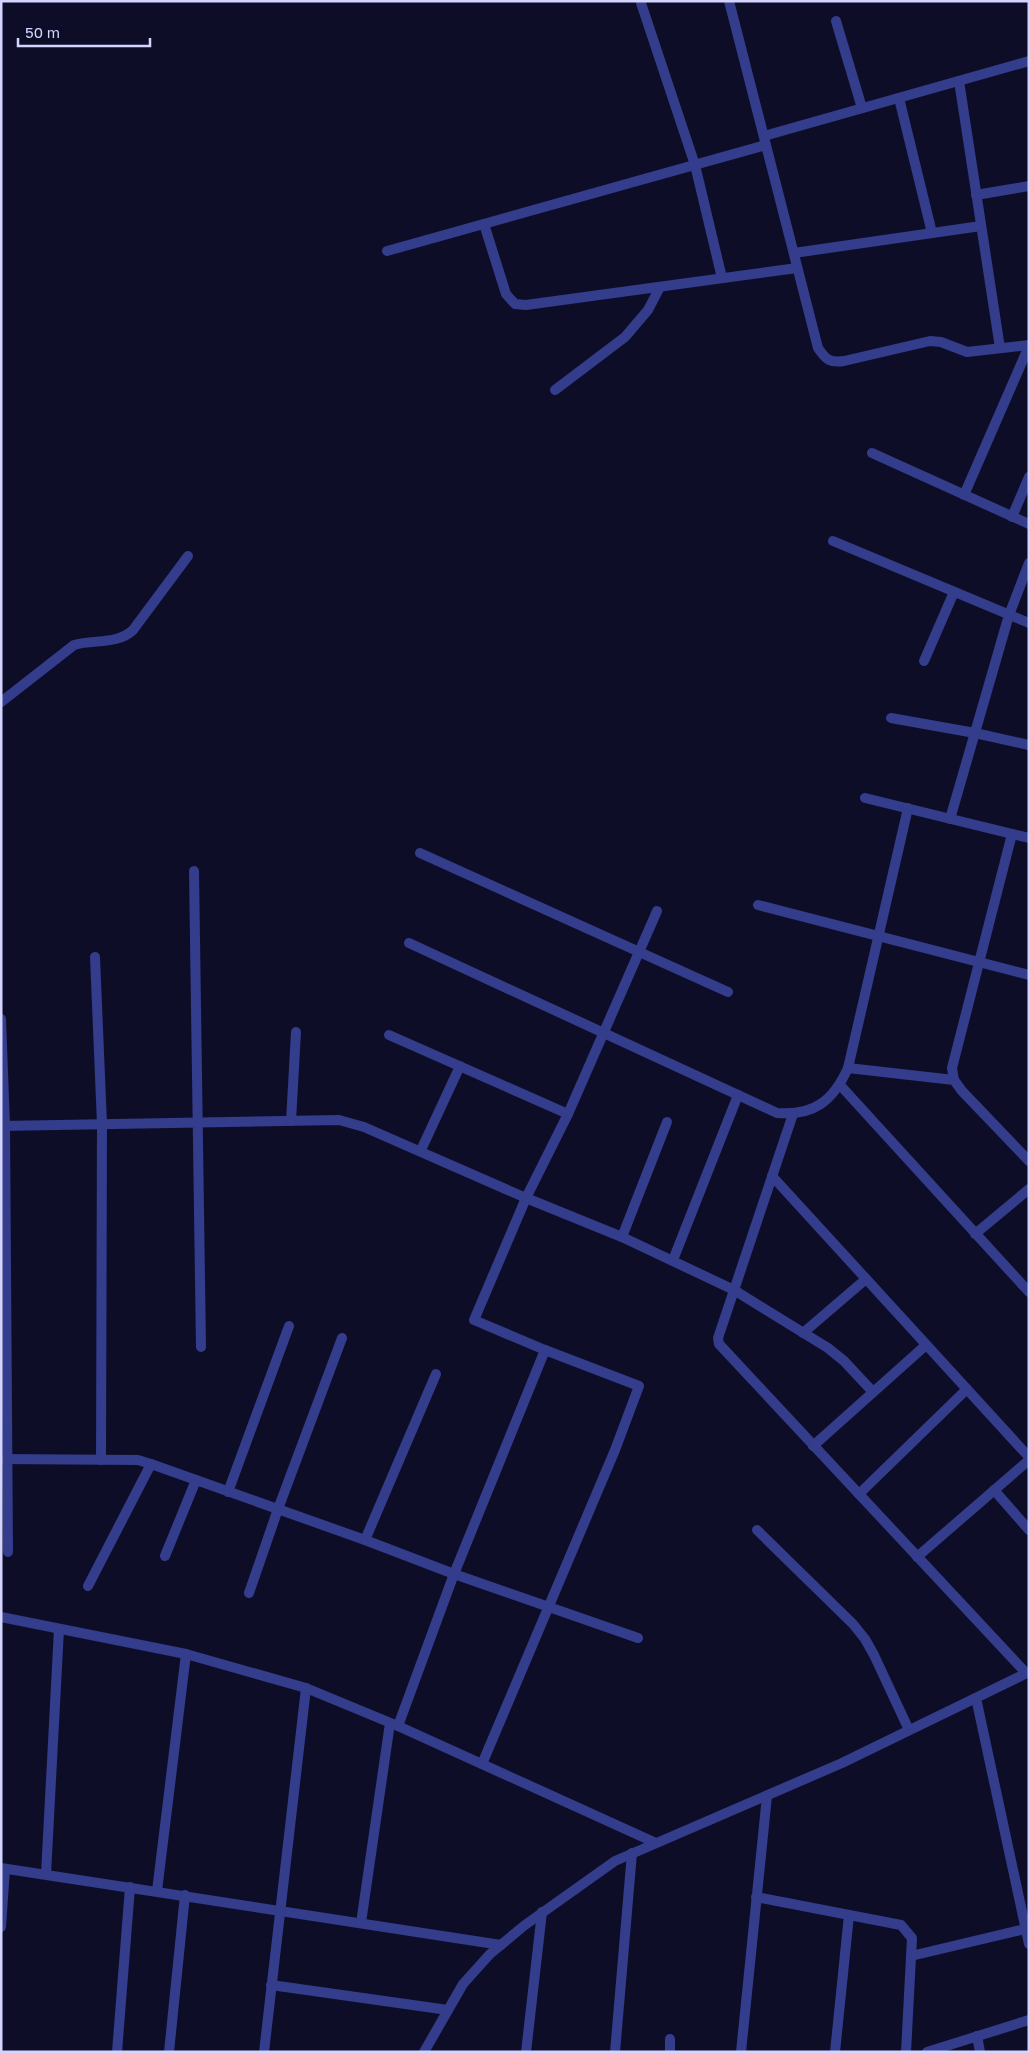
<svg xmlns="http://www.w3.org/2000/svg" width="1030" height="2053" viewBox="0 0 1030 2053" font-family="'Golos Text',sans-serif">
<rect width="100%" height="100%" fill="#0e0d28"/>
<g fill="none" stroke-linecap="round" stroke-linejoin="round">
<g stroke="#343c8c" stroke-width="10">
<path d="M 729,1 L 818,348 C 826,360 830,363 844,361 L 930,341 L 941,342 L 967,352 L 1029,345"/>
<path d="M 641,3 L 695,165 L 722,278"/>
<path d="M 836,21 L 862,108"/>
<path d="M 959,81 L 1000,348"/>
<path d="M 899,98 L 932,233"/>
<path d="M 764,136 L 1029,61"/>
<path d="M 976,195 L 1029,186"/>
<path d="M 484,224 L 506,294 L 515,304 L 526,305 L 797,268"/>
<path d="M 387,251 L 766,145"/>
<path d="M 794,253 L 981,226"/>
<path d="M 555,390 L 625,337 L 648,310 L 660,287"/>
<path d="M 872,453 L 1029,524"/>
<path d="M 964,495 L 1029,346"/>
<path d="M 1012,517 L 1029,477"/>
<path d="M 833,541 L 1029,623"/>
<path d="M 924,661 L 954,592"/>
<path d="M 1,702 L 74,645 C 94,639 117,645 133,630 L 188,556"/>
<path d="M 891,718 L 975,733 L 1029,745"/>
<path d="M 865,798 L 1029,838"/>
<path d="M 950,819 L 1009,615 L 1029,563"/>
<path d="M 1012,834 L 952,1068 L 954,1080 L 962,1091 L 1029,1161"/>
<path d="M 420,853 L 728,992"/>
<path d="M 194,871 L 201,1347"/>
<path d="M 758,905 L 1029,975"/>
<path d="M 409,943 L 777,1113 C 814,1116 833,1101 848,1068 L 908,808"/>
<path d="M 95,957 L 102,1124 L 101,1460"/>
<path d="M 1,1019 L 5,1126 L 8,1552"/>
<path d="M 389,1035 L 568,1114"/>
<path d="M 848,1068 L 954,1080"/>
<path d="M 840,1085 L 1029,1292"/>
<path d="M 793,1114 L 718,1338 L 719,1344 L 1026,1673"/>
<path d="M 291,1121 L 296,1032"/>
<path d="M 1,1126 L 339,1120 L 364,1127 L 526,1198 L 622,1237 L 734,1290 L 828,1348 L 844,1361 L 873,1392"/>
<path d="M 421,1150 L 460,1066"/>
<path d="M 772,1176 L 1029,1457"/>
<path d="M 975,1234 L 1029,1189"/>
<path d="M 622,1237 L 667,1122"/>
<path d="M 673,1260 L 738,1095"/>
<path d="M 803,1333 L 866,1279"/>
<path d="M 813,1446 L 926,1345"/>
<path d="M 1,1459 L 138,1460 L 151,1464 L 365,1540 L 454,1574 L 638,1638"/>
<path d="M 994,1490 L 1029,1530"/>
<path d="M 228,1492 L 289,1326"/>
<path d="M 859,1494 L 967,1389"/>
<path d="M 757,1530 L 853,1624 L 865,1639 L 874,1655 L 909,1730"/>
<path d="M 365,1540 L 436,1374"/>
<path d="M 165,1556 L 196,1480"/>
<path d="M 917,1557 L 1029,1460"/>
<path d="M 88,1586 L 151,1464"/>
<path d="M 249,1593 L 278,1509 L 342,1338"/>
<path d="M 1,1617 L 186,1654 L 306,1688 L 398,1726 L 656,1843"/>
<path d="M 976,1698 L 1029,1944"/>
<path d="M 398,1726 L 454,1574 L 545,1350 L 474,1320 L 526,1198 L 568,1114 L 657,911"/>
<path d="M 482,1764 L 615,1450 L 639,1386 L 545,1350"/>
<path d="M 1,1868 L 501,1945"/>
<path d="M 46,1874 L 59,1629"/>
<path d="M 157,1891 L 186,1654"/>
<path d="M 756,1897 L 901,1925 L 912,1938 L 906,2052"/>
<path d="M 361,1923 L 390,1723"/>
<path d="M 1,1927 L 5,1869"/>
<path d="M 911,1956 L 1029,1928"/>
<path d="M 271,1985 L 448,2010"/>
<path d="M 977,2036 L 980,2052"/>
<path d="M 117,2052 L 130,1887"/>
<path d="M 169,2052 L 185,1895"/>
<path d="M 264,2052 L 306,1688"/>
<path d="M 424,2052 L 463,1984 L 490,1954 L 525,1925 L 615,1861 L 842,1763 L 1029,1672"/>
<path d="M 526,2052 L 542,1912"/>
<path d="M 615,2052 L 632,1853"/>
<path d="M 670,2052 L 670,2039"/>
<path d="M 741,2052 L 767,1796"/>
<path d="M 835,2052 L 849,1915"/>
<path d="M 927,2052 L 1029,2020"/>
</g>
</g>
<rect width="1030" height="2053" fill="none" stroke="#d4d5ff" stroke-width="5"/>
<path d="M18 38v8h132v-8" fill="none" stroke="#d4d5ff" stroke-width="2.5"/>
<text x="25" y="38" font-size="15" fill="#d4d5ff" stroke="#0e0d28" stroke-width="4" paint-order="stroke">50 m</text>
</svg>
